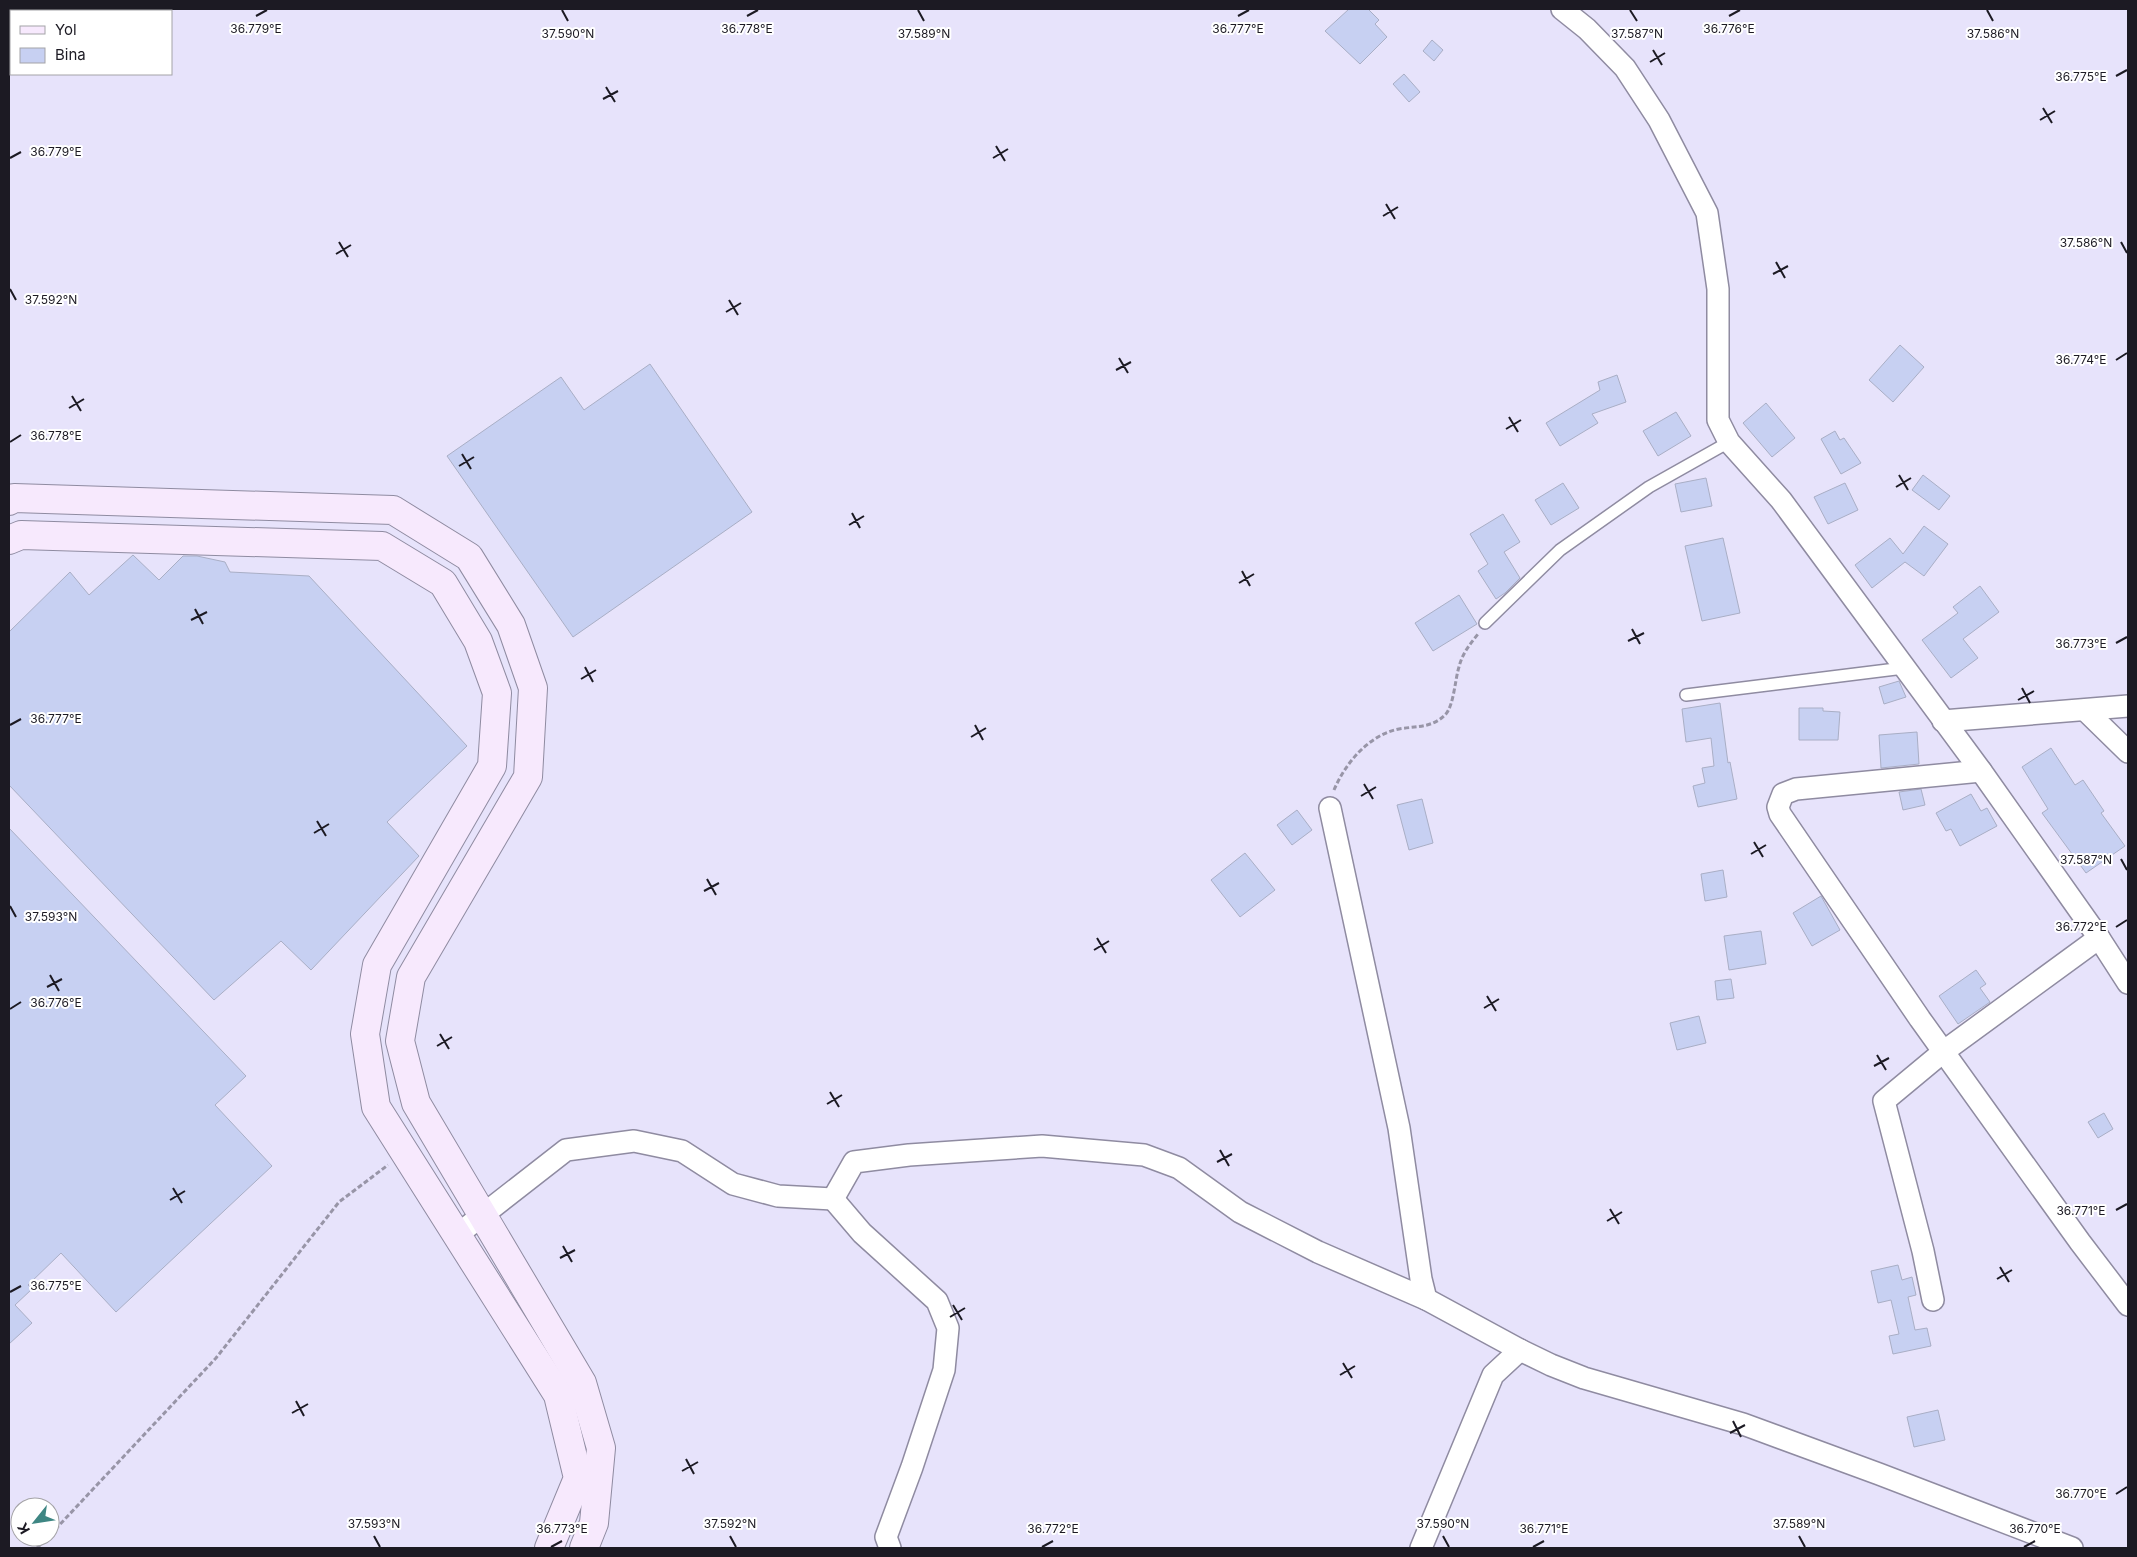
<svg xmlns="http://www.w3.org/2000/svg" width="2137" height="1557" viewBox="0 0 2137 1557" font-family="Inter,sans-serif">
<rect width="100%" height="100%" fill="#e7e3fb"/>
<g fill="#c7d0f2" stroke="#a9aec5">
<path d="M 1349,9 L 1368,9 L 1379,20 L 1375,24 L 1387,37 L 1360,64 L 1325,31 Z"/>
<path d="M 1432,40 L 1443,50 L 1434,61 L 1423,51 Z"/>
<path d="M 1404,74 L 1420,92 L 1409,102 L 1393,84 Z"/>
<path d="M 1900,345 L 1924,367 L 1893,402 L 1869,380 Z"/>
<path d="M 650,364 L 752,512 L 573,637 L 447,456 L 561,377 L 584,410 Z"/>
<path d="M 1617,375 L 1626,402 L 1592,414 L 1598,423 L 1560,446 L 1546,423 L 1600,390 L 1598,382 Z"/>
<path d="M 1766,403 L 1795,438 L 1772,457 L 1743,423 Z"/>
<path d="M 1676,412 L 1691,436 L 1658,456 L 1643,431 Z"/>
<path d="M 1835,431 L 1840,440 L 1844,438 L 1861,463 L 1841,474 L 1821,439 Z"/>
<path d="M 1923,475 L 1950,496 L 1939,510 L 1912,490 Z"/>
<path d="M 1706,478 L 1712,506 L 1681,512 L 1675,484 Z"/>
<path d="M 1563,483 L 1579,508 L 1551,525 L 1535,500 Z"/>
<path d="M 1845,483 L 1858,510 L 1828,524 L 1814,497 Z"/>
<path d="M 1503,514 L 1520,542 L 1504,552 L 1520,578 L 1505,593 L 1496,599 L 1478,571 L 1488,564 L 1470,534 Z"/>
<path d="M 1924,526 L 1948,544 L 1924,576 L 1905,562 L 1872,588 L 1855,565 L 1890,538 L 1903,554 Z"/>
<path d="M 1723,538 L 1740,613 L 1702,621 L 1685,546 Z"/>
<path d="M 133,555 L 159,580 L 183,556 L 197,556 L 225,562 L 230,572 L 309,576 L 467,746 L 387,822 L 419,856 L 311,970 L 281,941 L 214,1000 L 9,785 L 9,632 L 70,572 L 89,595 Z"/>
<path d="M 1980,586 L 1999,612 L 1963,639 L 1978,658 L 1951,678 L 1922,640 L 1958,613 L 1953,607 Z"/>
<path d="M 1459,595 L 1477,624 L 1433,651 L 1415,623 Z"/>
<path d="M 1899,681 L 1906,697 L 1884,704 L 1879,687 Z"/>
<path d="M 1720,703 L 1728,763 L 1730,762 L 1737,799 L 1698,807 L 1693,786 L 1705,783 L 1702,768 L 1714,766 L 1711,738 L 1686,742 L 1682,709 Z"/>
<path d="M 1799,708 L 1823,708 L 1823,711 L 1840,712 L 1838,740 L 1799,740 Z"/>
<path d="M 1917,732 L 1919,764 L 1881,768 L 1879,735 Z"/>
<path d="M 2051,748 L 2075,785 L 2083,780 L 2104,811 L 2101,813 L 2125,846 L 2086,873 L 2042,813 L 2048,809 L 2022,767 Z"/>
<path d="M 1921,789 L 1925,805 L 1903,810 L 1899,792 Z"/>
<path d="M 1971,794 L 1981,811 L 1987,808 L 1997,826 L 1960,846 L 1951,829 L 1946,831 L 1936,813 Z"/>
<path d="M 1422,799 L 1433,843 L 1409,850 L 1397,805 Z"/>
<path d="M 1297,810 L 1312,830 L 1292,845 L 1277,825 Z"/>
<path d="M 9,828 L 246,1076 L 215,1105 L 272,1166 L 116,1312 L 61,1253 L 28,1285 L 32,1289 L 15,1305 L 32,1323 L 9,1344 Z"/>
<path d="M 1245,853 L 1275,890 L 1240,917 L 1211,880 Z"/>
<path d="M 1723,870 L 1727,897 L 1705,901 L 1701,874 Z"/>
<path d="M 1821,896 L 1840,930 L 1812,946 L 1793,913 Z"/>
<path d="M 1761,931 L 1766,964 L 1729,970 L 1724,936 Z"/>
<path d="M 1976,970 L 1986,984 L 1980,988 L 1990,1002 L 1958,1024 L 1939,996 Z"/>
<path d="M 1731,979 L 1734,998 L 1717,1000 L 1715,981 Z"/>
<path d="M 1699,1016 L 1706,1043 L 1677,1050 L 1670,1023 Z"/>
<path d="M 2104,1113 L 2113,1129 L 2098,1138 L 2088,1122 Z"/>
<path d="M 1898,1265 L 1902,1280 L 1912,1277 L 1916,1295 L 1908,1297 L 1915,1330 L 1927,1328 L 1931,1346 L 1893,1354 L 1889,1336 L 1899,1334 L 1891,1300 L 1878,1303 L 1871,1271 Z"/>
<path d="M 1938,1410 L 1945,1440 L 1914,1447 L 1907,1417 Z"/>
</g>
<g fill="none" stroke-linecap="round" stroke-linejoin="round">
<defs>
<g id="lane">
<path d="M 1485,623 L 1560,550 L 1649,487 L 1729,442"/>
<path d="M 1686,695 L 1904,668"/>
</g>
<g id="street">
<path d="M 1562,9 L 1587,29 L 1625,68 L 1659,120 L 1707,213 L 1718,289 L 1718,420 L 1729,442 L 1781,500 L 1981,771 L 2099,938 L 2128,983"/>
<path d="M 2085,710 L 2128,752"/>
<path d="M 1943,721 L 2128,706"/>
<path d="M 1981,771 L 1796,789 L 1783,794 L 1778,807 L 1780,814 L 1920,1019 L 2080,1242 L 2128,1305"/>
<path d="M 1330,808 L 1399,1128 L 1421,1279 L 1426,1299 L 1520,1350 L 1551,1365 L 1584,1378 L 1743,1424 L 1879,1474 L 2072,1548"/>
<path d="M 833,1199 L 862,1233 L 937,1301 L 948,1328 L 944,1370 L 912,1467 L 886,1537 L 890,1548"/>
<path d="M 457,1235 L 566,1150 L 634,1141 L 682,1151 L 733,1184 L 778,1196 L 833,1199 L 854,1162 L 909,1155 L 1042,1146 L 1144,1155 L 1179,1168 L 1240,1212 L 1318,1252 L 1426,1299"/>
<path d="M 1933,1300 L 1923,1251 L 1884,1101 L 1943,1052 L 2099,938"/>
<path d="M 1421,1548 L 1493,1375 L 1520,1350"/>
</g>
<g id="secondary">
<path d="M 9,501 L 14,498 L 393,510 L 469,557 L 511,625 L 533,688 L 528,777 L 411,977 L 400,1041 L 416,1103 L 582,1383 L 601,1448 L 594,1523 L 584,1548"/>
<path d="M 9,540 L 21,535 L 382,546 L 443,583 L 478,641 L 497,693 L 492,766 L 377,965 L 365,1034 L 376,1107 L 558,1395 L 578,1478 L 549,1548"/>
</g>
</defs>
<use href="#lane" stroke="#8f8ba1" stroke-width="14"/>
<use href="#street" stroke="#8f8ba1" stroke-width="24"/>
<use href="#secondary" stroke="#8f8ba1" stroke-width="30"/>
<g stroke="#9895a7" stroke-width="3" stroke-dasharray="5 2.5" stroke-linecap="butt">
<path d="M 1334,790 C 1345,764 1368,735 1399,729 C 1416,726 1432,728 1445,715 C 1454,706 1455,679 1459,667 C 1462,654 1470,644 1478,634"/>
<path d="M 50,1535 L 216,1358 L 339,1202 L 388,1165"/>
<path d="M 37,1548 L 48,1537"/>
</g>
<use href="#lane" stroke="#fff" stroke-width="11"/>
<use href="#street" stroke="#fff" stroke-width="21"/>
<use href="#secondary" stroke="#f7e9fd" stroke-width="28"/>
</g>
<path fill="none" stroke="#1c1a23" stroke-width="2" d="M 562,10 L 568,21M 918,10 L 924,21M 1630,10 L 1637,21M 1987,10 L 1993,21M 256,16 L 267,10M 747,16 L 758,10M 1238,16 L 1249,10M 1729,16 L 1740,10M 1653,50 L 1662,65M 1650,62 L 1665,53M 2116,76 L 2127,70M 606,87 L 615,102M 603,99 L 618,91M 2043,108 L 2052,123M 2040,120 L 2055,111M 996,146 L 1005,161M 10,158 L 21,152M 993,158 L 1008,149M 1386,204 L 1395,219M 1383,216 L 1398,207M 339,242 L 348,257M 2121,242 L 2127,253M 336,254 L 351,245M 1776,262 L 1785,278M 1773,274 L 1788,266M 10,289 L 16,300M 729,300 L 738,315M 726,312 L 741,303M 1119,358 L 1128,373M 2116,360 L 2127,353M 1116,370 L 1131,362M 72,396 L 81,411M 69,408 L 84,399M 1509,417 L 1518,432M 1506,429 L 1521,420M 10,442 L 21,435M 462,454 L 471,469M 459,466 L 474,457M 1899,475 L 1908,490M 1896,487 L 1911,478M 852,513 L 860,528M 849,525 L 864,516M 1242,571 L 1250,586M 1239,583 L 1254,574M 195,609 L 203,624M 191,620 L 207,612M 1632,629 L 1640,644M 1628,641 L 1644,633M 2116,643 L 2127,637M 585,667 L 593,682M 581,679 L 596,670M 2022,688 L 2030,703M 2018,700 L 2034,691M 10,725 L 21,719M 975,725 L 983,740M 971,737 L 986,728M 1364,784 L 1373,799M 1361,796 L 1376,787M 317,821 L 326,836M 314,833 L 329,824M 1754,842 L 1763,857M 1751,854 L 1766,845M 2121,859 L 2127,870M 707,879 L 716,895M 704,891 L 719,883M 10,906 L 16,917M 2116,927 L 2127,920M 1097,938 L 1106,953M 1094,950 L 1109,941M 50,975 L 59,991M 47,987 L 62,979M 1487,996 L 1496,1011M 1484,1008 L 1499,999M 10,1009 L 21,1002M 440,1034 L 449,1049M 437,1046 L 452,1037M 1877,1055 L 1886,1070M 1874,1066 L 1889,1058M 830,1092 L 839,1107M 827,1104 L 842,1095M 1220,1150 L 1229,1166M 1217,1162 L 1232,1154M 173,1188 L 182,1203M 170,1200 L 185,1191M 1610,1209 L 1619,1224M 2116,1210 L 2127,1204M 1607,1221 L 1622,1212M 563,1246 L 572,1262M 560,1258 L 575,1250M 2000,1267 L 2009,1282M 1997,1279 L 2012,1270M 10,1292 L 21,1286M 953,1305 L 962,1320M 950,1317 L 965,1308M 1343,1363 L 1352,1378M 1340,1375 L 1355,1366M 296,1401 L 304,1416M 292,1413 L 308,1404M 1733,1421 L 1741,1437M 1730,1433 L 1745,1425M 686,1459 L 694,1474M 682,1471 L 698,1462M 2116,1494 L 2127,1487M 374,1536 L 380,1547M 730,1536 L 736,1547M 1443,1536 L 1449,1547M 1799,1536 L 1805,1547M 551,1547 L 562,1541M 1042,1547 L 1053,1541M 1533,1547 L 1544,1541M 2024,1547 L 2035,1541"/>
<g font-size="12" text-anchor="middle" fill="#1c1a23" stroke="#fff" stroke-width="4" stroke-linejoin="round" paint-order="stroke">
<text x="256" y="33">36.779°E</text>
<text x="747" y="33">36.778°E</text>
<text x="1238" y="33">36.777°E</text>
<text x="1729" y="33">36.776°E</text>
<text x="1637" y="38">37.587°N</text>
<text x="568" y="38">37.590°N</text>
<text x="924" y="38">37.589°N</text>
<text x="1993" y="38">37.586°N</text>
<text x="2081" y="81">36.775°E</text>
<text x="56" y="156">36.779°E</text>
<text x="2086" y="247">37.586°N</text>
<text x="51" y="304">37.592°N</text>
<text x="2081" y="364">36.774°E</text>
<text x="56" y="440">36.778°E</text>
<text x="2081" y="648">36.773°E</text>
<text x="56" y="723">36.777°E</text>
<text x="2086" y="864">37.587°N</text>
<text x="51" y="921">37.593°N</text>
<text x="2081" y="931">36.772°E</text>
<text x="56" y="1007">36.776°E</text>
<text x="2081" y="1215">36.771°E</text>
<text x="56" y="1290">36.775°E</text>
<text x="2081" y="1498">36.770°E</text>
<text x="374" y="1528">37.593°N</text>
<text x="730" y="1528">37.592°N</text>
<text x="1443" y="1528">37.590°N</text>
<text x="1799" y="1528">37.589°N</text>
<text x="562" y="1533">36.773°E</text>
<text x="1053" y="1533">36.772°E</text>
<text x="1544" y="1533">36.771°E</text>
<text x="2035" y="1533">36.770°E</text>
</g>
<rect width="2137" height="1557" fill="none" stroke="#1c1a23" stroke-width="20"/>
<rect x="10" y="10" width="162" height="65" fill="#ffffff" stroke="#a4a3a7"/>
<rect x="20" y="26" width="25" height="8" fill="#f7e9fd" stroke="#a4a3a7"/>
<text x="55" y="35" font-size="15" fill="#1c1a23">Yol</text>
<rect x="20" y="48" width="25" height="15" fill="#c7d0f2" stroke="#a4a3a7"/>
<text x="55" y="60" font-size="15" fill="#1c1a23">Bina</text>
<g transform="translate(35 1522) rotate(240)"><circle r="24" fill="#ffffff" stroke="#a4a3a7"/>
<path d="M0-4L9 19L0 12L-9 19Z" fill="#3e8683"/>
<text y="-8" font-size="14" font-weight="bold" text-anchor="middle" fill="#1c1a23">K</text>
</g>
</svg>
